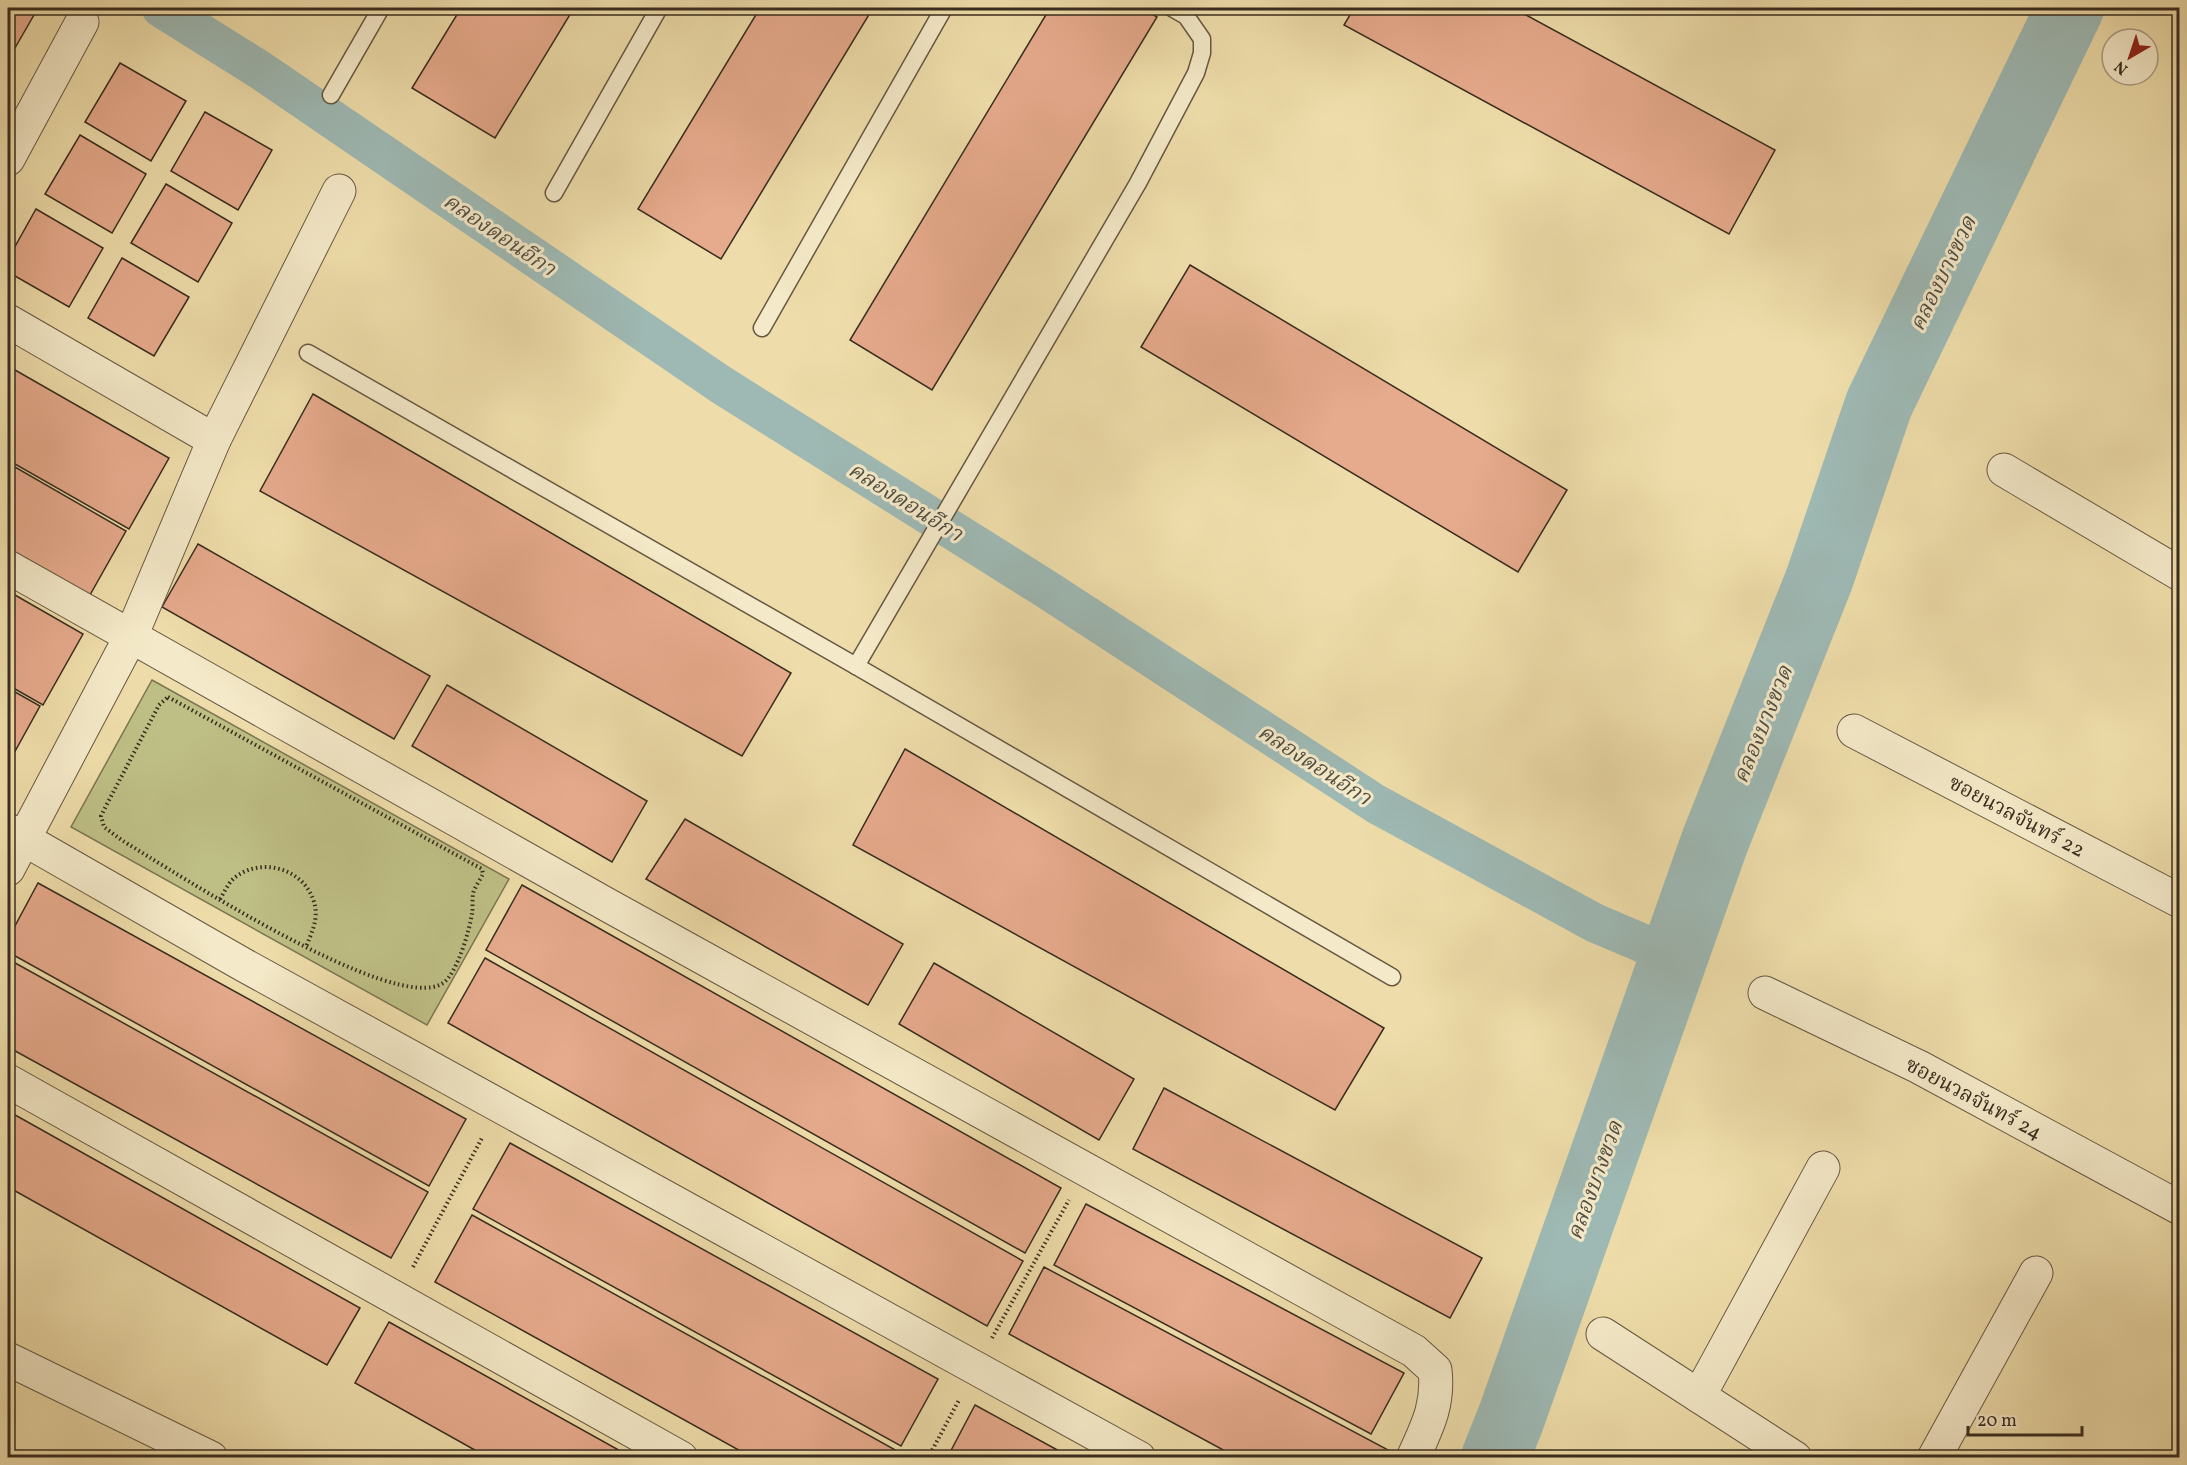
<svg xmlns="http://www.w3.org/2000/svg" width="2187" height="1465" viewBox="0 0 2187 1465" font-family="Vollkorn,'Noto Serif Thai',serif">
<rect width="100%" height="100%" fill="#eda"/>
<filter id="stains"><feTurbulence type="fractalNoise" baseFrequency=".00333" numOctaves="4"/><feColorMatrix values="0 0 0 0 .2 0 0 0 0 .09 0 0 0 0 .02 0 0 0 .5 -.17"/></filter>
<radialGradient id="worn" r=".72"><stop offset=".6" stop-color="#630" stop-opacity="0"/><stop offset="1" stop-color="#630" stop-opacity=".3"/></radialGradient>
<path fill="#bebf85" stroke="#7b7652" stroke-width="1.5" d="M 152,680 L 509,879 L 427,1025 L 71,827 Z"/>
<g fill="none" stroke-linecap="round" stroke-linejoin="round">
<path stroke="#9eb9b4" stroke-width="39" d="M 161,8 L 260,70 L 720,384 L 1046,589 L 1376,804 L 1595,923 L 1675,957"/>
<path stroke="#9eb9b4" stroke-width="68" d="M 1495,1458 L 1511,1418 L 1715,841 L 1819,580 L 1879,404 L 2070,8"/>
</g>
<g fill="#e6aa8c" stroke="#382c1f" stroke-width="1.5">
<path d="M 8,8 L 38,8 L 8,60 Z"/>
<path d="M 461,8 L 574,8 L 495,138 L 412,88 Z"/>
<path d="M 760,8 L 873,8 L 721,259 L 638,209 Z"/>
<path d="M 1050,8 L 1142,8 L 1157,17 L 932,390 L 850,340 Z"/>
<path d="M 1354,8 L 1513,8 L 1775,150 L 1729,234 L 1344,25 Z"/>
<path d="M 120,63 L 186,101 L 151,161 L 85,122 Z"/>
<path d="M 205,112 L 272,150 L 238,210 L 171,171 Z"/>
<path d="M 80,135 L 146,174 L 112,233 L 45,194 Z"/>
<path d="M 166,184 L 232,223 L 198,282 L 131,243 Z"/>
<path d="M 36,209 L 103,248 L 69,307 L 8,272 L 8,259 Z"/>
<path d="M 122,258 L 189,297 L 154,356 L 88,318 Z"/>
<path d="M 1190,265 L 1567,490 L 1518,572 L 1141,347 Z"/>
<path d="M 8,366 L 169,458 L 129,529 L 8,460 Z"/>
<path d="M 313,394 L 791,673 L 742,756 L 260,491 Z"/>
<path d="M 8,463 L 126,531 L 86,602 L 8,557 Z"/>
<path d="M 198,544 L 430,676 L 394,739 L 162,607 Z"/>
<path d="M 8,591 L 83,634 L 43,705 L 8,685 Z"/>
<path d="M 447,685 L 647,801 L 612,862 L 412,746 Z"/>
<path d="M 8,688 L 40,706 L 8,764 Z"/>
<path d="M 905,749 L 1384,1028 L 1335,1110 L 853,845 Z"/>
<path d="M 685,819 L 903,944 L 868,1005 L 646,879 Z"/>
<path d="M 38,883 L 466,1119 L 429,1186 L 8,952 L 8,939 Z"/>
<path d="M 522,885 L 1061,1188 L 1025,1253 L 486,950 Z"/>
<path d="M 485,958 L 1023,1261 L 987,1326 L 448,1023 Z"/>
<path d="M 8,959 L 428,1192 L 391,1258 L 8,1047 Z"/>
<path d="M 934,963 L 1134,1079 L 1099,1140 L 899,1024 Z"/>
<path d="M 1164,1088 L 1482,1258 L 1450,1318 L 1133,1149 Z"/>
<path d="M 8,1111 L 360,1308 L 327,1365 L 8,1187 Z"/>
<path d="M 510,1143 L 938,1379 L 901,1446 L 473,1209 Z"/>
<path d="M 1086,1204 L 1404,1373 L 1371,1434 L 1054,1265 Z"/>
<path d="M 472,1215 L 899,1452 L 896,1458 L 753,1458 L 435,1282 Z"/>
<path d="M 1044,1267 L 1392,1452 L 1390,1458 L 1238,1458 L 1009,1334 Z"/>
<path d="M 389,1322 L 633,1458 L 489,1458 L 355,1383 Z"/>
<path d="M 975,1405 L 1072,1458 L 947,1458 Z"/>
</g>
<g fill="none" stroke-linecap="round" stroke-linejoin="round">
<defs>
<g id="lane">
<path d="M 331,95 L 381,8"/>
<path d="M 554,193 L 659,8"/>
<path d="M 762,328 L 944,8"/>
<path d="M 308,353 L 856,666 L 1392,977"/>
<path d="M 856,666 L 1138,183 L 1196,73 L 1202,53 L 1202,39 L 1186,16 L 1172,8"/>
</g>
<g id="street">
<path d="M 8,159 L 82,22"/>
<path d="M 8,321 L 214,440"/>
<path d="M 2004,470 L 2180,574"/>
<path d="M 8,567 L 604,903 L 1414,1351 L 1435,1370 C 1439,1405 1427,1427 1413,1458"/>
<path d="M 1854,731 L 2180,901"/>
<path d="M 8,830 L 242,964 L 1139,1458"/>
<path d="M 8,869 L 131,636 L 214,440 L 339,191"/>
<path d="M 1765,993 L 1919,1067 L 2180,1208"/>
<path d="M 8,1081 L 681,1458"/>
<path d="M 1603,1334 L 1795,1458"/>
<path d="M 8,1359 L 211,1458"/>
<path d="M 1699,1396 L 1823,1168"/>
<path d="M 1934,1458 L 2036,1273"/>
</g>
</defs>
<use href="#lane" stroke="#665842" stroke-width="19"/>
<use href="#street" stroke="#665842" stroke-width="35"/>
<g stroke="#382c1f" stroke-width="4" stroke-dasharray="1.5 3" stroke-linecap="butt">
<path d="M 168,697 L 482,869 L 483,874 C 480,880 474,888 473,894 C 472,900 473,907 472,913 C 470,929 457,974 443,983 C 395,1016 173,871 123,841 L 104,827 L 101,816 L 107,804 L 159,705 Z"/>
<path d="M 220,899 C 225,891 229,881 237,876 C 265,856 308,871 315,906 C 318,921 311,934 306,947"/>
<path d="M 413,1267 L 483,1136"/>
<path d="M 992,1338 L 1069,1200"/>
<path d="M 928,1458 L 959,1400"/>
</g>
<use href="#lane" stroke="#f4e9c8" stroke-width="16"/>
<use href="#street" stroke="#f4e9c8" stroke-width="33"/>
</g>
<g text-anchor="middle" stroke-width="6" stroke-linejoin="round" paint-order="stroke">
<g font-size="21" fill="#382c1f" stroke="#f4e9c8">
<text transform="translate(2017 816) rotate(28)" y="7">ซอยนวลจันทร์ 22</text>
<text transform="translate(1974 1098) rotate(28)" y="7">ซอยนวลจันทร์ 24</text>
</g>
<g font-size="22" font-style="italic" fill="#524f44" stroke="#f4e9c8">
<text transform="translate(500 234) rotate(34)" y="8">คลองดอนอีกา</text>
<text transform="translate(1942 273) rotate(-64)" y="8">คลองบางขวด</text>
<text transform="translate(906 501) rotate(32)" y="8">คลองดอนอีกา</text>
<text transform="translate(1762 724) rotate(-68)" y="8">คลองบางขวด</text>
<text transform="translate(1315 764) rotate(33)" y="8">คลองดอนอีกา</text>
<text transform="translate(1594 1180) rotate(-70)" y="8">คลองบางขวด</text>
</g>
</g>
<rect width="2187" height="1465" fill="none" stroke="#eda" stroke-width="30"/>
<rect x="9" y="9" width="2169" height="1447" fill="none" stroke="#382c1f" stroke-width="3"/>
<rect x="15" y="15" width="2157" height="1435" fill="none" stroke="#382c1f" stroke-width="1.5"/>
<g transform="translate(2130 57) rotate(219)"><circle r="28" fill="#f4e9c8" stroke="#a99d84" stroke-width="1.5"/>
<path d="M0-4.5L10 22L0 15L-10 22Z" fill="#8f2418"/>
<text y="-9" font-size="16" font-weight="bold" text-anchor="middle" fill="#382c1f">N</text>
</g>
<path d="M1968 1426v9h114v-9" fill="none" stroke="#382c1f" stroke-width="3"/>
<text x="1977" y="1426" font-size="18" fill="#382c1f" stroke="#f4e9c8" stroke-width="4.5" paint-order="stroke">20 m</text>
<rect width="100%" height="100%" filter="url(#stains)"/>
<rect width="100%" height="100%" fill="url(#worn)"/>
</svg>
